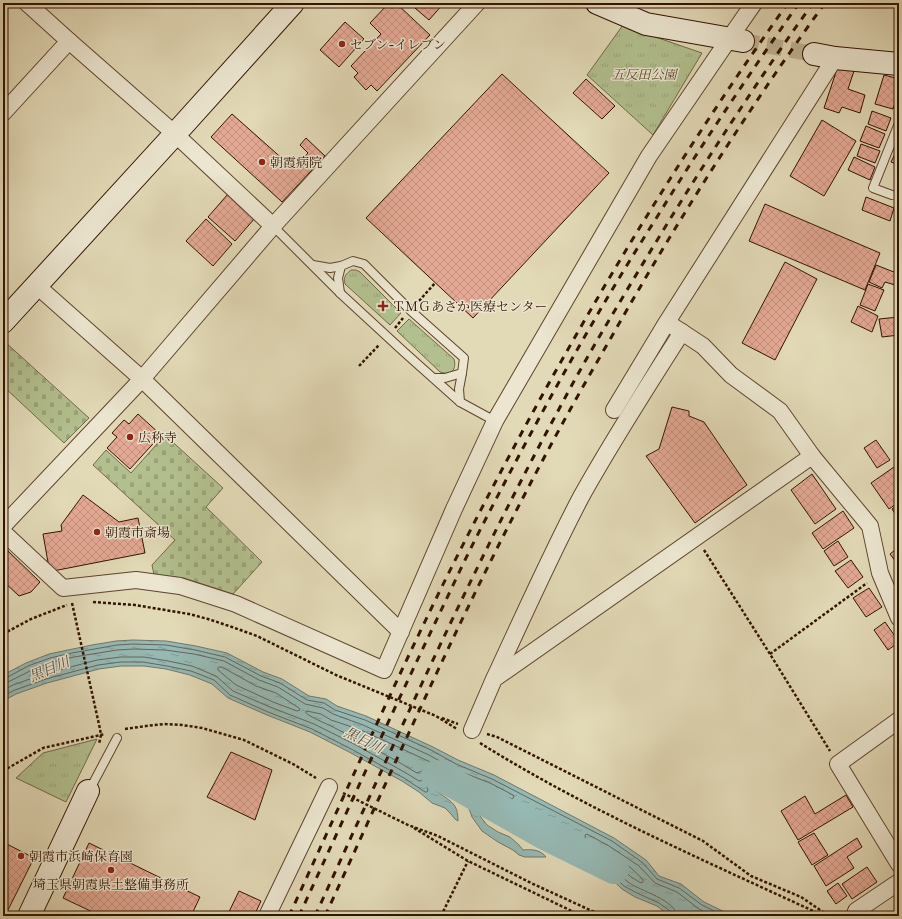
<svg xmlns="http://www.w3.org/2000/svg" width="902" height="919" viewBox="0 0 902 919" font-family="'Libre Caslon Text','Noto Serif JP',serif">
<defs>
<pattern id="grass-tufts" width="24" height="20" patternUnits="userSpaceOnUse"><rect width="24" height="20" fill="#b2bf8e"/><path d="M3 7l-1-3M5 7V3M7 7l1-3M15 17l-1-3M17 17v-4M19 17l1-3" fill="none" stroke="#9aa379"/></pattern>
<pattern id="cemetery-stones" width="16" height="16" patternUnits="userSpaceOnUse"><rect width="16" height="16" fill="#b2bf8e"/><path d="M2 7V4a2 2 0 0 1 4 0v3zM10 15v-3a2 2 0 0 1 4 0v3z" fill="#9aa379"/></pattern>
<pattern id="water-ripples" width="26" height="14" patternUnits="userSpaceOnUse"><rect width="26" height="14" fill="#96b9b4"/><path d="M2 4q2-2 4 0t4 0M15 11q2-2 4 0t4 0" fill="none" stroke="#829e99"/></pattern>
<pattern id="building-cross-hatch" width="8" height="8" patternUnits="userSpaceOnUse"><rect width="8" height="8" fill="#e4a994"/><path d="M0 0l8 8M0 8l8-8" fill="none" stroke="#c4917e"/></pattern>
</defs>
<rect width="100%" height="100%" fill="#e2d9b6"/>
<filter id="stains"><feTurbulence type="fractalNoise" baseFrequency=".005" numOctaves="4"/><feColorMatrix values="0 0 0 0 .2 0 0 0 0 .09 0 0 0 0 .02 0 0 0 .5 -.17"/></filter>
<radialGradient id="worn" r=".72"><stop offset=".6" stop-color="#630" stop-opacity="0"/><stop offset="1" stop-color="#630" stop-opacity=".3"/></radialGradient>
<g fill="url(#grass-tufts)" stroke="#726948">
<path d="M 623,25 L 638,31 L 702,53 L 653,135 L 587,75 Z"/>
<path d="M 351,270 L 356,270 L 360,272 L 401,313 L 390,325 L 345,284 C 343,277 346,274 351,270 Z"/>
<path d="M 409,319 L 454,359 C 457,370 451,376 440,372 L 397,331 Z"/>
<path d="M 97,739 L 66,802 L 16,778 L 43,753 Z"/>
</g>
<g fill="url(#cemetery-stones)" stroke="#726948">
<path d="M 5,342 L 89,418 L 64,443 L 3,386 L 3,345 Z"/>
<path d="M 165,435 L 223,488 L 206,507 L 262,562 L 233,594 L 184,578 L 154,575 L 152,565 L 175,540 L 93,465 L 106,450 L 131,473 Z"/>
</g>
<path fill="url(#water-ripples)" stroke="#6e776c" d="M 133,640 L 166,641 L 196,646 L 227,653 L 263,672 L 282,679 L 309,696 L 326,699 L 337,706 L 366,716 L 433,747 L 458,760 L 494,775 L 614,838 L 646,860 L 659,876 L 681,884 L 704,902 L 733,916 L 670,916 L 657,906 L 635,897 L 622,889 L 605,873 L 579,861 L 576,857 L 578,848 L 577,841 L 568,835 L 555,833 L 523,813 L 498,804 L 481,795 L 475,793 L 473,795 L 486,809 L 486,811 L 480,816 L 487,825 L 498,832 L 510,837 L 519,845 L 523,850 C 532,849 541,850 546,857 L 525,857 L 519,855 L 513,850 L 498,842 L 482,831 L 472,817 L 467,803 L 459,795 L 450,793 L 440,783 L 430,783 C 431,788 434,790 438,792 C 451,802 458,803 458,821 L 455,819 L 450,813 L 445,808 L 432,803 L 419,792 L 402,781 L 351,753 L 310,732 L 267,715 L 228,698 L 212,684 L 190,675 L 166,669 L 144,666 L 121,666 L 99,669 L 47,683 L 16,694 L 3,701 L 3,675 L 26,663 L 49,654 L 92,645 L 116,641 Z"/>
<g fill="none" stroke-linecap="round" stroke-linejoin="round">
<g stroke="#64665a" stroke-width="1">
<path d="M 219,667 L 222,667 L 256,686 L 276,693 L 299,708 L 300,710 L 297,711 L 273,702 L 236,685 L 218,670 L 218,668 Z"/>
<path d="M 3,678 L 6,678 L 28,666 L 50,658 L 72,653 L 117,645 L 133,644 L 166,645 L 195,650 L 225,657 L 261,676 L 280,683 L 307,700 L 324,703 L 335,710 L 365,720 L 431,750 L 456,764 L 492,779 L 612,841 L 643,863 L 657,879 L 679,888 L 702,905 L 724,916"/>
<path d="M 3,683 L 8,682 L 30,671 L 52,662 L 74,657 L 117,650 L 134,649 L 165,650 L 194,654 L 224,661 L 259,680 L 278,687 L 305,704 L 323,708 L 333,714 L 363,725 L 429,755 L 454,769 L 490,783 L 513,795 L 514,797 L 512,799 L 501,795 L 485,786 L 478,784 L 472,785 L 465,788 C 461,786 456,786 453,783 C 450,781 448,776 444,775 C 436,771 425,774 421,781 L 419,781 L 406,773 L 356,745 L 314,724 L 270,707 L 233,691 L 216,676 L 192,666 L 168,661 L 144,657 L 121,657 L 97,660 L 44,674 L 13,685 L 3,690"/>
<path d="M 3,696 L 15,690 L 46,679 L 98,665 L 121,662 L 143,662 L 167,666 L 191,671 L 214,680 L 230,695 L 268,712 L 312,729 L 353,750 L 404,778 L 425,792 L 427,792 L 428,790 L 426,784 L 428,780 L 431,779 L 441,779 L 452,789 L 461,792 L 466,796 L 468,796 L 470,792 L 474,789 C 483,789 491,796 499,800 C 507,804 517,805 525,809 C 536,814 545,824 556,829 C 564,832 572,831 579,837 C 585,843 580,851 581,858 L 607,870 L 624,886 L 637,893 L 659,903 L 670,911 L 672,916"/>
<path d="M 307,711 L 321,714 L 331,720 L 361,730 L 426,760 L 434,764 L 434,767 C 431,768 428,768 424,769 C 422,771 420,772 417,773 C 390,756 361,742 333,727 C 327,724 308,716 306,713 Z"/>
<path d="M 595,845 C 611,851 632,867 643,880 L 643,882 L 641,883 L 631,877 L 614,861 L 594,851 L 593,847 Z"/>
<path d="M 677,916 C 676,900 640,891 628,882 C 621,877 616,870 610,865 C 603,861 594,858 587,855 L 586,853 L 587,847 L 585,836 L 585,835 L 587,834 L 609,846 L 639,866 L 655,883 L 677,892 L 699,909 L 713,916"/>
</g>
<path stroke="#96b9b4" stroke-width="30" d="M 436,775 L 451,782 L 543,834 L 614,869"/>
</g>
<g fill="url(#building-cross-hatch)" stroke="#321301">
<path d="M 389,3 L 396,3 L 430,35 L 377,91 L 371,85 L 366,90 L 354,77 L 358,73 L 351,66 L 381,34 L 370,23 Z"/>
<path d="M 409,3 L 444,3 L 429,20 Z"/>
<path d="M 345,22 L 364,39 L 339,67 L 320,50 Z"/>
<path d="M 838,66 L 854,71 L 848,89 L 865,95 L 860,113 L 842,107 L 839,113 L 824,108 Z"/>
<path d="M 502,74 L 609,173 L 473,318 L 366,218 Z"/>
<path d="M 884,75 L 899,79 L 899,91 L 893,109 L 875,104 Z"/>
<path d="M 586,79 L 615,106 L 602,119 L 573,93 Z"/>
<path d="M 872,111 L 891,118 L 886,131 L 868,124 Z"/>
<path d="M 232,114 L 294,169 L 308,153 L 300,145 L 306,138 L 325,156 L 282,202 L 211,137 Z"/>
<path d="M 822,120 L 856,141 L 824,196 L 790,176 Z"/>
<path d="M 866,126 L 885,134 L 879,148 L 860,141 Z"/>
<path d="M 861,144 L 880,151 L 875,163 L 857,156 Z"/>
<path d="M 897,150 L 899,151 L 899,165 L 891,162 Z"/>
<path d="M 854,157 L 875,167 L 870,180 L 848,170 Z"/>
<path d="M 228,194 L 255,218 L 235,241 L 208,217 Z"/>
<path d="M 866,197 L 894,208 L 890,221 L 862,210 Z"/>
<path d="M 765,204 L 880,253 L 865,290 L 749,241 Z"/>
<path d="M 206,219 L 232,244 L 213,266 L 186,241 Z"/>
<path d="M 785,262 L 817,279 L 775,360 L 742,343 Z"/>
<path d="M 876,265 L 899,274 L 895,285 L 885,282 L 882,288 L 869,282 Z"/>
<path d="M 868,284 L 884,290 L 875,311 L 860,305 Z"/>
<path d="M 858,306 L 878,316 L 872,332 L 851,322 Z"/>
<path d="M 899,317 L 899,335 L 882,337 L 879,319 Z"/>
<path d="M 672,407 L 689,411 L 689,416 L 704,422 L 747,485 L 695,523 L 646,456 L 659,449 Z"/>
<path d="M 138,414 L 161,435 L 130,469 L 107,448 L 117,437 L 112,433 L 124,420 L 129,424 Z"/>
<path d="M 876,440 L 890,460 L 877,468 L 864,448 Z"/>
<path d="M 894,467 L 899,475 L 899,502 L 889,509 L 871,483 Z"/>
<path d="M 812,474 L 836,509 L 815,524 L 791,490 Z"/>
<path d="M 83,495 L 119,522 L 138,518 L 145,553 L 53,571 L 49,568 L 43,534 L 62,531 L 61,525 Z"/>
<path d="M 899,504 L 899,520 L 892,509 Z"/>
<path d="M 843,511 L 854,528 L 823,549 L 812,533 Z"/>
<path d="M 838,541 L 848,557 L 834,566 L 824,551 Z"/>
<path d="M 899,547 L 899,566 L 890,554 Z"/>
<path d="M 6,549 L 40,582 L 31,592 L 19,596 L 3,581 L 3,552 Z"/>
<path d="M 851,560 L 863,577 L 848,588 L 835,571 Z"/>
<path d="M 869,588 L 882,607 L 866,617 L 853,598 Z"/>
<path d="M 885,622 L 899,642 L 888,650 L 874,630 Z"/>
<path d="M 231,752 L 272,770 L 255,820 L 207,797 Z"/>
<path d="M 846,795 L 853,807 L 798,840 L 781,811 L 805,796 L 815,814 Z"/>
<path d="M 814,833 L 828,855 L 812,865 L 798,842 Z"/>
<path d="M 857,838 L 862,847 L 847,857 L 854,868 L 826,886 L 814,866 Z"/>
<path d="M 3,842 L 34,858 L 8,910 L 3,907 Z"/>
<path d="M 89,843 L 200,897 L 191,916 L 101,916 L 63,898 Z"/>
<path d="M 867,867 L 877,882 L 852,899 L 842,884 Z"/>
<path d="M 838,883 L 847,896 L 836,904 L 827,891 Z"/>
<path d="M 239,891 L 261,901 L 254,916 L 227,916 Z"/>
</g>
<g fill="none" stroke-linecap="round" stroke-linejoin="round">
<path stroke="#bfb192" stroke-width="16" stroke-dasharray="16 8" stroke-linecap="butt" d="M 743,41 L 814,54"/>
<defs>
<g id="lane">
<path d="M 892,195 L 873,188 L 899,123"/>
<path d="M 273,226 L 340,293 L 404,352 L 460,402 L 495,421"/>
<path d="M 313,265 L 330,268 L 341,266"/>
<path d="M 340,293 L 338,278 L 341,266 L 353,261 L 364,264 L 410,310 L 464,358 L 462,373 L 445,378 L 434,378"/>
<path d="M 460,402 L 459,389 L 462,373"/>
<path d="M 89,791 L 117,738"/>
</g>
<g id="street">
<path d="M 27,3 L 69,41 L 175,134 L 273,226"/>
<path d="M 3,113 L 69,41"/>
<path d="M 36,285 L 142,379 L 401,632"/>
<path d="M 674,327 L 703,346 L 731,375 L 780,411 L 812,456 L 870,526 L 880,573 L 899,618"/>
<path d="M 614,410 L 667,322 L 835,58"/>
<path d="M 3,526 L 142,379 L 273,226 L 477,3"/>
<path d="M 3,532 L 63,588 L 136,580 L 180,586 L 236,604 L 384,670 L 454,509 L 495,421 L 649,156 L 729,39 L 754,3"/>
<path d="M 495,677 C 523,617 550,556 581,497 C 612,441 647,387 682,332"/>
<path d="M 899,720 L 838,764 L 899,864"/>
<path d="M 472,730 L 494,679 L 812,456"/>
<path d="M 856,911 L 899,882"/>
<path d="M 267,916 L 329,787"/>
</g>
<g id="secondary">
<path d="M 597,3 L 646,24 L 743,41"/>
<path d="M 814,54 L 835,58 L 899,64"/>
<path d="M 3,322 L 175,134 L 293,3"/>
<path d="M 29,916 L 88,791"/>
</g>
</defs>
<use href="#lane" stroke="#5e442e" stroke-width="10"/>
<use href="#street" stroke="#5e442e" stroke-width="18"/>
<use href="#secondary" stroke="#321301" stroke-width="24"/>
<g stroke="#321301" stroke-width="2.5" stroke-dasharray="3 2" stroke-linecap="butt">
<path d="M 419,301 L 435,283"/>
<path d="M 395,328 L 403,318"/>
<path d="M 359,366 L 379,345"/>
<path d="M 704,550 L 770,654 L 830,751"/>
<path d="M 93,602 L 135,605 L 189,614 L 208,619 L 232,627 L 257,636 L 336,675 L 436,716 L 457,729"/>
<path d="M 72,603 L 100,729 L 101,735 L 99,744"/>
<path d="M 3,634 L 31,619 L 67,605"/>
<path d="M 770,654 L 867,583"/>
<path d="M 442,718 L 458,724"/>
<path d="M 125,729 L 146,726 L 164,724 L 182,725 L 202,728 L 244,740 L 293,764 L 316,778"/>
<path d="M 487,734 L 497,737 L 703,841 L 751,876 L 801,897 L 829,916"/>
<path d="M 480,743 C 589,811 708,862 824,916"/>
<path d="M 3,771 L 43,748 L 105,734"/>
<path d="M 343,793 L 408,825 L 438,836 L 531,883 L 603,916"/>
<path d="M 414,828 L 468,861 L 582,916"/>
<path d="M 441,916 L 468,861"/>
</g>
<use href="#lane" stroke="#ece6d0" stroke-width="8"/>
<use href="#street" stroke="#ece6d0" stroke-width="16"/>
<use href="#secondary" stroke="#ece6d0" stroke-width="22"/>
<g stroke="#321301" stroke-width="3" stroke-dasharray="7 7" stroke-linecap="butt">
<path d="M 289,916 C 349,786 406,655 472,527 C 565,346 669,170 788,3"/>
<path d="M 299,916 C 344,818 389,719 436,621 C 450,592 464,561 479,532 C 534,425 592,319 657,217 C 702,144 750,73 799,3"/>
<path d="M 315,916 C 393,746 469,575 558,411 C 582,365 609,320 636,275 C 692,182 750,91 813,3"/>
<path d="M 325,916 C 391,773 454,629 527,490 C 553,440 580,391 608,343 C 674,226 746,112 825,3"/>
</g>
</g>
<g fill="#8f2418" stroke="#ece6d0" stroke-width="1.5">
<circle cx="342" cy="44" r="4"/>
<circle cx="262" cy="162" r="4"/>
<path d="M381 300h4v4h4v4h-4v4h-4v-4h-4v-4h4z"/>
<circle cx="130" cy="437" r="4"/>
<circle cx="97" cy="532" r="4"/>
<circle cx="21" cy="856" r="4"/>
<circle cx="111" cy="870" r="4"/>
</g>
<g text-anchor="middle" stroke-width="3" stroke-linejoin="round" paint-order="stroke">
<g font-size="13" fill="#321301" stroke="#ece6d0" text-anchor="start">
<text x="350" y="49">セブン-イレブン</text>
<text x="270" y="167">朝霞病院</text>
<text x="392" y="311">ＴＭＧあさか医療センター</text>
<text x="138" y="442">広称寺</text>
<text x="105" y="537">朝霞市斎場</text>
<text x="29" y="861">朝霞市浜崎保育園</text>
<text x="111" y="889" text-anchor="middle">埼玉県朝霞県土整備事務所</text>
</g>
<g font-size="13" font-style="italic" fill="#58472b" stroke="#ece6d0">
<text x="644" y="79">五反田公園</text>
</g>
<g font-size="14" font-style="italic" fill="#554d40" stroke="#ece6d0">
<text transform="translate(49 669) rotate(-23)" y="5">黒目川</text>
<text transform="translate(364 740) rotate(26)" y="5">黒目川</text>
</g>
</g>
<rect width="902" height="919" fill="none" stroke="#e2d9b6" stroke-width="16"/>
<rect x="4" y="4" width="894" height="911" fill="none" stroke="#321301" stroke-width="2"/>
<rect x="8" y="8" width="886" height="903" fill="none" stroke="#321301"/>
<rect width="100%" height="100%" filter="url(#stains)"/>
<rect width="100%" height="100%" fill="url(#worn)"/>
</svg>
